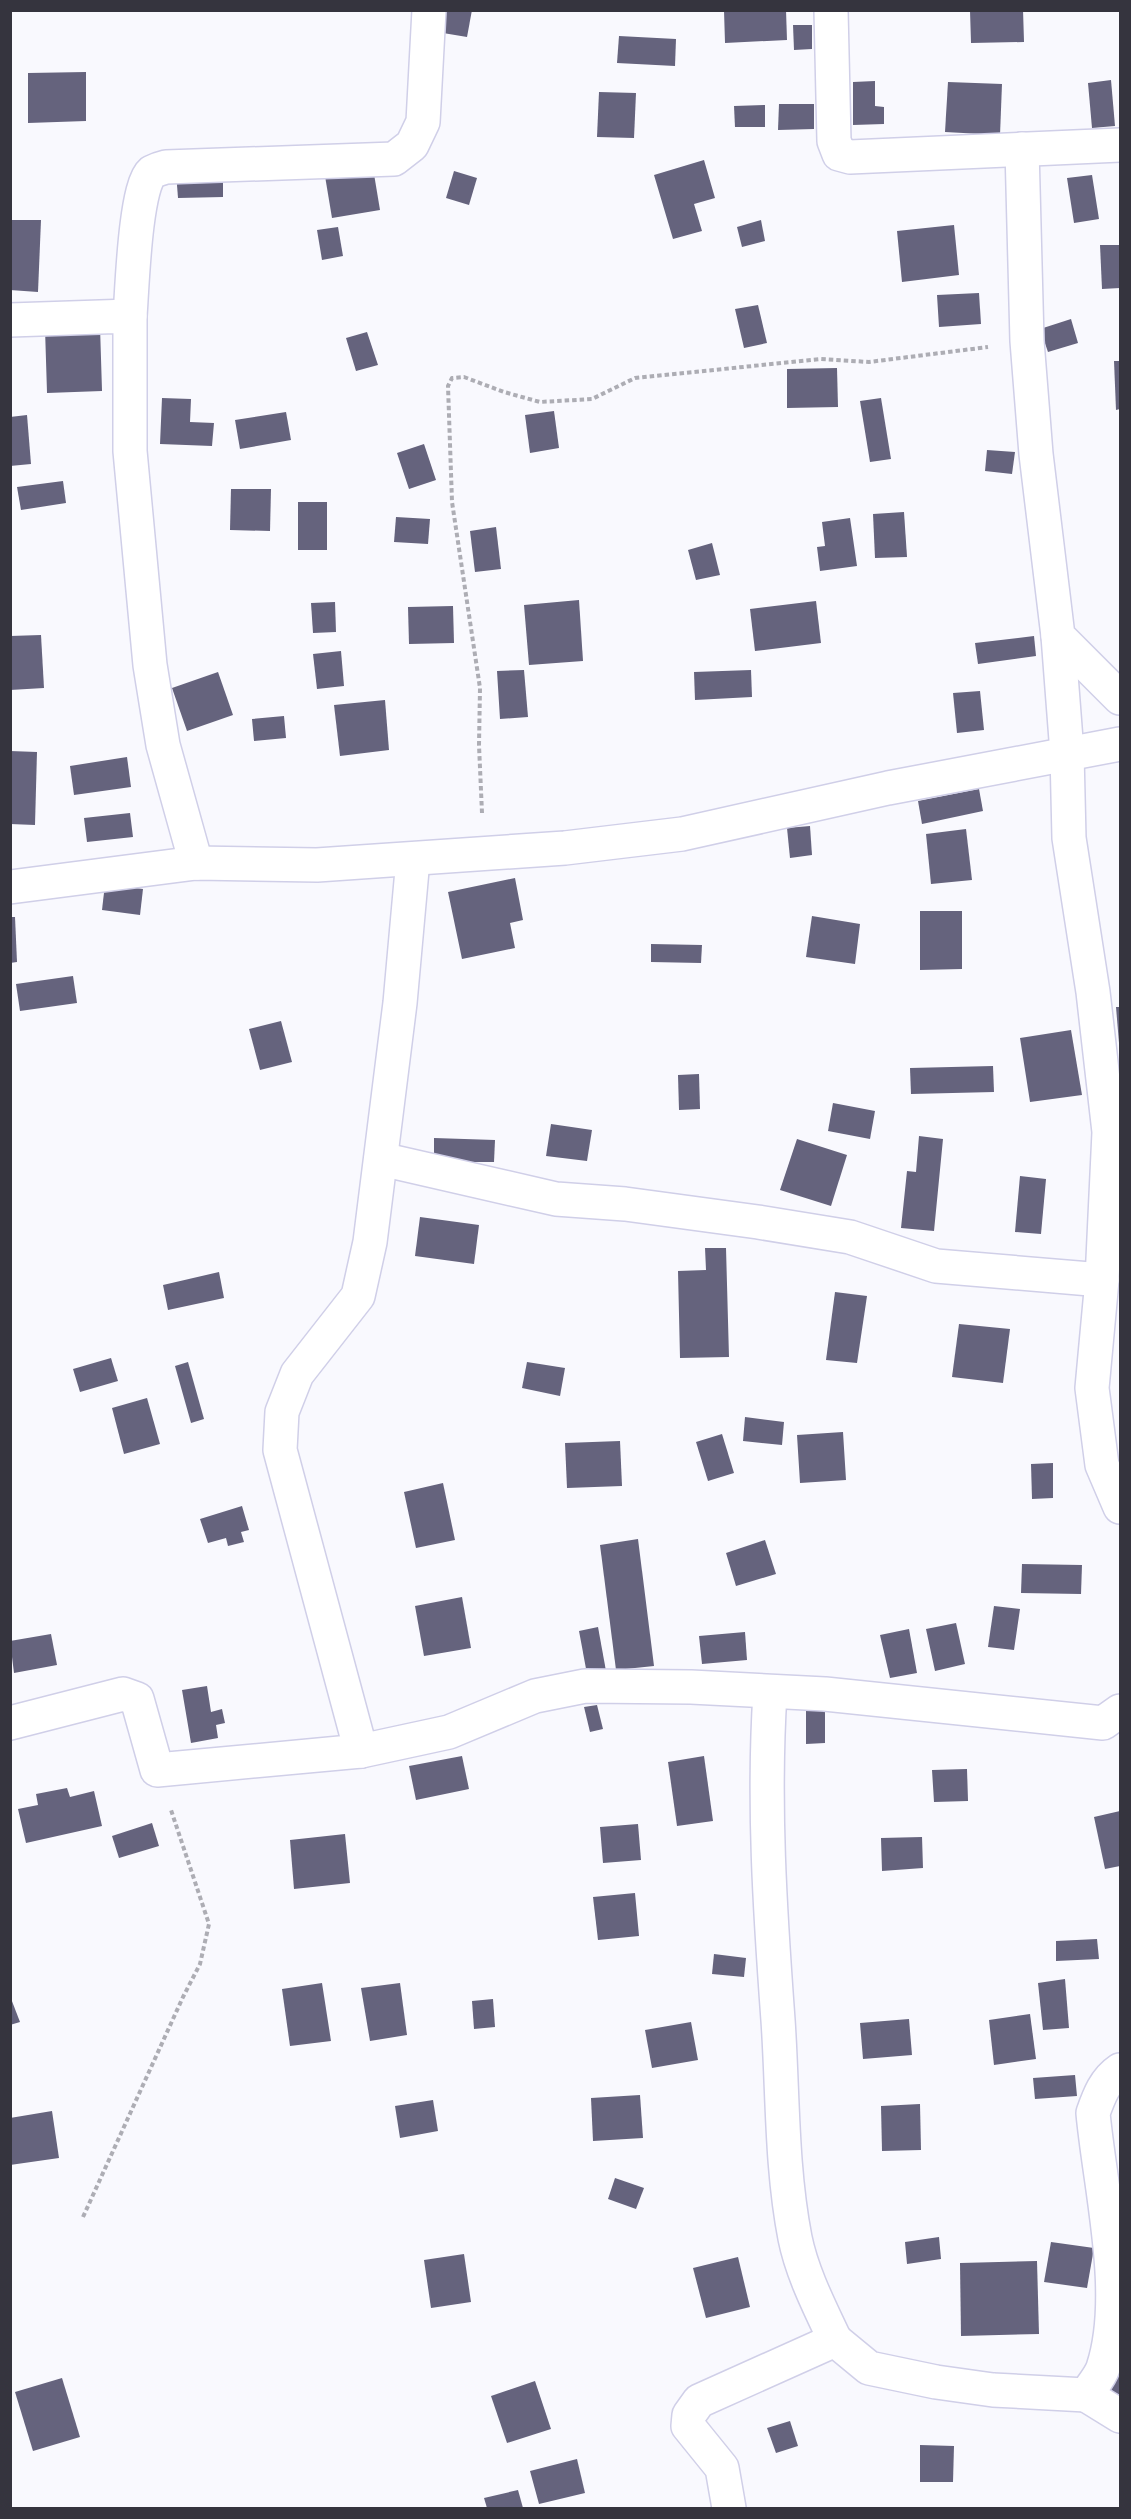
<svg xmlns="http://www.w3.org/2000/svg" width="1131" height="2519" viewBox="0 0 1131 2519" font-family="Poppins,sans-serif">
<rect width="100%" height="100%" fill="#f9f9fe"/>
<g fill="#65637d">
<path d="M 441,10 L 472,10 L 467,37 L 437,32 Z"/>
<path d="M 724,10 L 786,10 L 787,40 L 725,43 Z"/>
<path d="M 970,10 L 1023,10 L 1024,42 L 971,43 Z"/>
<path d="M 793,25 L 812,25 L 812,49 L 794,50 Z"/>
<path d="M 619,36 L 676,39 L 675,66 L 617,63 Z"/>
<path d="M 86,72 L 86,121 L 28,123 L 28,73 Z"/>
<path d="M 1111,80 L 1115,126 L 1092,128 L 1088,83 Z"/>
<path d="M 875,81 L 875,106 L 884,107 L 884,124 L 853,125 L 853,82 Z"/>
<path d="M 948,82 L 1002,84 L 1000,135 L 945,132 Z"/>
<path d="M 599,92 L 636,93 L 634,138 L 597,137 Z"/>
<path d="M 779,104 L 814,104 L 814,129 L 778,130 Z"/>
<path d="M 765,105 L 765,127 L 735,127 L 734,106 Z"/>
<path d="M 704,160 L 715,198 L 694,204 L 702,231 L 673,239 L 654,175 Z"/>
<path d="M 373,168 L 380,210 L 332,218 L 325,176 Z"/>
<path d="M 223,170 L 223,197 L 178,198 L 176,172 Z"/>
<path d="M 454,171 L 477,178 L 469,205 L 446,198 Z"/>
<path d="M 1092,175 L 1099,219 L 1074,223 L 1067,178 Z"/>
<path d="M 10,220 L 41,220 L 38,292 L 10,290 Z"/>
<path d="M 761,220 L 765,241 L 742,247 L 737,227 Z"/>
<path d="M 954,225 L 959,275 L 902,282 L 897,231 Z"/>
<path d="M 338,227 L 343,256 L 322,260 L 317,230 Z"/>
<path d="M 1100,245 L 1120,245 L 1120,288 L 1102,289 Z"/>
<path d="M 979,293 L 981,324 L 939,327 L 937,295 Z"/>
<path d="M 758,305 L 767,343 L 744,348 L 735,309 Z"/>
<path d="M 1071,319 L 1078,343 L 1048,352 L 1040,329 Z"/>
<path d="M 100,327 L 102,391 L 47,393 L 45,329 Z"/>
<path d="M 367,332 L 378,365 L 356,371 L 346,338 Z"/>
<path d="M 1114,361 L 1120,361 L 1120,409 L 1116,410 Z"/>
<path d="M 837,368 L 838,407 L 787,408 L 787,369 Z"/>
<path d="M 162,398 L 191,399 L 190,422 L 214,423 L 212,446 L 160,444 Z"/>
<path d="M 881,398 L 891,459 L 870,462 L 860,401 Z"/>
<path d="M 554,411 L 559,448 L 530,453 L 525,415 Z"/>
<path d="M 286,412 L 291,440 L 240,449 L 235,420 Z"/>
<path d="M 27,415 L 31,464 L 10,466 L 10,417 Z"/>
<path d="M 424,444 L 436,480 L 409,489 L 397,453 Z"/>
<path d="M 987,450 L 1015,452 L 1012,474 L 985,471 Z"/>
<path d="M 63,481 L 66,503 L 21,510 L 17,487 Z"/>
<path d="M 231,489 L 271,489 L 270,531 L 230,530 Z"/>
<rect x="298" y="502" width="29" height="48"/>
<path d="M 904,512 L 907,557 L 875,558 L 873,514 Z"/>
<path d="M 396,517 L 430,519 L 428,544 L 394,542 Z"/>
<path d="M 850,518 L 857,566 L 820,571 L 817,547 L 825,546 L 822,522 Z"/>
<path d="M 496,527 L 501,569 L 475,572 L 470,531 Z"/>
<path d="M 712,543 L 720,575 L 696,580 L 688,550 Z"/>
<path d="M 579,600 L 583,661 L 529,665 L 524,605 Z"/>
<path d="M 816,601 L 821,643 L 755,651 L 750,609 Z"/>
<path d="M 335,602 L 336,632 L 313,633 L 311,603 Z"/>
<path d="M 453,606 L 454,643 L 409,644 L 408,607 Z"/>
<path d="M 41,635 L 44,688 L 10,690 L 10,636 Z"/>
<path d="M 1034,636 L 1036,656 L 978,664 L 975,643 Z"/>
<path d="M 341,651 L 344,686 L 317,689 L 313,654 Z"/>
<path d="M 524,670 L 528,717 L 500,719 L 497,671 Z"/>
<path d="M 751,670 L 752,697 L 695,700 L 694,672 Z"/>
<path d="M 218,672 L 233,715 L 187,731 L 172,688 Z"/>
<path d="M 980,691 L 984,730 L 957,733 L 953,693 Z"/>
<path d="M 385,700 L 389,750 L 340,756 L 334,705 Z"/>
<path d="M 284,716 L 286,738 L 254,741 L 252,719 Z"/>
<path d="M 10,751 L 37,752 L 35,825 L 10,824 Z"/>
<path d="M 127,757 L 131,787 L 74,795 L 70,766 Z"/>
<path d="M 979,789 L 983,811 L 922,824 L 918,801 Z"/>
<path d="M 130,813 L 133,837 L 87,842 L 84,818 Z"/>
<path d="M 810,826 L 812,855 L 790,858 L 787,828 Z"/>
<path d="M 966,829 L 972,880 L 931,884 L 926,834 Z"/>
<path d="M 515,878 L 523,920 L 510,923 L 515,948 L 462,959 L 448,892 Z"/>
<path d="M 105,884 L 143,889 L 140,915 L 102,910 Z"/>
<path d="M 920,911 L 962,911 L 962,969 L 920,970 Z"/>
<path d="M 812,916 L 860,924 L 855,964 L 806,957 Z"/>
<path d="M 10,917 L 15,917 L 17,962 L 10,963 Z"/>
<path d="M 651,944 L 702,945 L 701,963 L 651,962 Z"/>
<path d="M 73,976 L 77,1003 L 20,1011 L 16,984 Z"/>
<path d="M 1116,1007 L 1120,1007 L 1120,1042 L 1119,1043 Z"/>
<path d="M 281,1021 L 292,1062 L 260,1070 L 249,1029 Z"/>
<path d="M 1071,1030 L 1082,1095 L 1030,1102 L 1020,1038 Z"/>
<path d="M 993,1066 L 994,1092 L 911,1094 L 910,1068 Z"/>
<path d="M 699,1074 L 700,1109 L 679,1110 L 678,1075 Z"/>
<path d="M 833,1103 L 875,1111 L 870,1139 L 828,1131 Z"/>
<path d="M 551,1124 L 592,1130 L 587,1161 L 546,1156 Z"/>
<path d="M 919,1136 L 943,1139 L 934,1231 L 901,1228 L 907,1171 L 916,1172 Z"/>
<path d="M 434,1138 L 495,1140 L 494,1162 L 434,1162 Z"/>
<path d="M 797,1139 L 847,1155 L 831,1206 L 780,1190 Z"/>
<path d="M 1020,1176 L 1046,1179 L 1041,1234 L 1015,1232 Z"/>
<path d="M 420,1217 L 479,1225 L 474,1264 L 415,1256 Z"/>
<path d="M 705,1248 L 726,1248 L 729,1357 L 680,1358 L 678,1271 L 706,1270 Z"/>
<path d="M 219,1272 L 224,1298 L 168,1310 L 163,1285 Z"/>
<path d="M 835,1292 L 867,1296 L 857,1363 L 826,1360 Z"/>
<path d="M 959,1324 L 1010,1329 L 1003,1383 L 952,1377 Z"/>
<path d="M 111,1358 L 118,1381 L 80,1392 L 73,1369 Z"/>
<path d="M 188,1362 L 204,1419 L 191,1423 L 175,1366 Z"/>
<path d="M 527,1362 L 565,1368 L 560,1396 L 522,1388 Z"/>
<path d="M 147,1398 L 160,1444 L 124,1454 L 112,1408 Z"/>
<path d="M 745,1417 L 784,1422 L 782,1445 L 743,1441 Z"/>
<path d="M 843,1432 L 846,1480 L 800,1483 L 797,1435 Z"/>
<path d="M 722,1434 L 734,1473 L 708,1481 L 696,1442 Z"/>
<path d="M 620,1441 L 622,1486 L 567,1488 L 565,1443 Z"/>
<path d="M 1053,1463 L 1053,1498 L 1032,1499 L 1031,1464 Z"/>
<path d="M 443,1483 L 455,1540 L 416,1548 L 404,1492 Z"/>
<path d="M 242,1506 L 249,1530 L 241,1532 L 244,1542 L 228,1546 L 226,1538 L 208,1543 L 200,1519 Z"/>
<path d="M 638,1539 L 654,1666 L 616,1670 L 600,1545 Z"/>
<path d="M 765,1540 L 776,1574 L 736,1586 L 726,1553 Z"/>
<path d="M 1022,1564 L 1082,1565 L 1081,1594 L 1021,1593 Z"/>
<path d="M 462,1597 L 471,1648 L 424,1656 L 415,1606 Z"/>
<path d="M 994,1606 L 1020,1609 L 1014,1650 L 988,1647 Z"/>
<path d="M 956,1623 L 965,1664 L 935,1671 L 926,1629 Z"/>
<path d="M 598,1627 L 606,1671 L 587,1674 L 579,1631 Z"/>
<path d="M 909,1629 L 917,1673 L 890,1678 L 880,1635 Z"/>
<path d="M 745,1632 L 747,1660 L 702,1664 L 699,1636 Z"/>
<path d="M 51,1634 L 57,1665 L 14,1673 L 10,1641 Z"/>
<path d="M 207,1686 L 211,1712 L 222,1709 L 225,1723 L 216,1725 L 218,1738 L 191,1743 L 182,1690 Z"/>
<path d="M 597,1705 L 603,1729 L 590,1732 L 584,1707 Z"/>
<path d="M 825,1707 L 825,1743 L 806,1744 L 806,1708 Z"/>
<path d="M 462,1756 L 469,1789 L 416,1800 L 409,1766 Z"/>
<path d="M 704,1756 L 713,1821 L 677,1826 L 668,1762 Z"/>
<path d="M 967,1769 L 968,1801 L 934,1802 L 932,1770 Z"/>
<path d="M 67,1788 L 70,1797 L 94,1791 L 102,1826 L 26,1843 L 18,1809 L 38,1805 L 36,1794 Z"/>
<path d="M 1120,1811 L 1120,1866 L 1105,1869 L 1094,1817 Z"/>
<path d="M 152,1823 L 159,1846 L 119,1858 L 112,1836 Z"/>
<path d="M 638,1824 L 641,1860 L 603,1863 L 600,1827 Z"/>
<path d="M 345,1834 L 350,1883 L 294,1889 L 290,1840 Z"/>
<path d="M 922,1837 L 923,1868 L 882,1871 L 881,1838 Z"/>
<path d="M 635,1893 L 639,1936 L 598,1940 L 593,1897 Z"/>
<path d="M 1097,1939 L 1099,1959 L 1056,1961 L 1056,1941 Z"/>
<path d="M 714,1954 L 746,1958 L 744,1977 L 712,1974 Z"/>
<path d="M 1065,1979 L 1069,2028 L 1043,2030 L 1038,1983 Z"/>
<path d="M 322,1983 L 331,2041 L 290,2046 L 282,1989 Z"/>
<path d="M 400,1983 L 407,2035 L 370,2041 L 361,1988 Z"/>
<path d="M 10,1996 L 20,2022 L 10,2025 Z"/>
<path d="M 493,1999 L 495,2027 L 474,2029 L 472,2001 Z"/>
<path d="M 1030,2014 L 1036,2059 L 994,2065 L 989,2020 Z"/>
<path d="M 909,2019 L 912,2055 L 863,2059 L 860,2023 Z"/>
<path d="M 691,2022 L 698,2060 L 652,2068 L 645,2030 Z"/>
<path d="M 1075,2075 L 1077,2096 L 1035,2099 L 1033,2078 Z"/>
<path d="M 640,2095 L 643,2138 L 593,2141 L 591,2098 Z"/>
<path d="M 433,2100 L 438,2131 L 400,2138 L 395,2106 Z"/>
<path d="M 920,2104 L 921,2150 L 882,2151 L 881,2106 Z"/>
<path d="M 52,2111 L 59,2158 L 10,2165 L 10,2118 Z"/>
<path d="M 615,2178 L 644,2188 L 636,2209 L 608,2199 Z"/>
<path d="M 939,2237 L 941,2259 L 907,2264 L 905,2242 Z"/>
<path d="M 1051,2242 L 1094,2248 L 1087,2288 L 1044,2282 Z"/>
<path d="M 464,2254 L 471,2302 L 431,2308 L 424,2260 Z"/>
<path d="M 738,2257 L 750,2307 L 706,2318 L 693,2268 Z"/>
<path d="M 1037,2261 L 1039,2334 L 961,2336 L 960,2263 Z"/>
<path d="M 1120,2361 L 1120,2395 L 1106,2389 Z"/>
<path d="M 62,2378 L 80,2437 L 33,2451 L 15,2392 Z"/>
<path d="M 535,2381 L 551,2429 L 507,2443 L 491,2396 Z"/>
<path d="M 790,2421 L 798,2446 L 776,2453 L 767,2428 Z"/>
<path d="M 920,2445 L 954,2446 L 953,2482 L 920,2482 Z"/>
<path d="M 577,2459 L 585,2493 L 539,2504 L 530,2471 Z"/>
<path d="M 518,2490 L 523,2508 L 487,2508 L 484,2498 Z"/>
</g>
<g fill="none" stroke-linecap="round" stroke-linejoin="round">
<defs>
<g id="minor">
<path d="M 831,10 L 834,141 L 839,154 L 850,157 L 1120,145"/>
<path d="M 1022,149 L 1027,341 L 1036,454 L 1058,636 L 1120,698"/>
<path d="M 130,316 C 132,291 135,186 152,172 C 156,170 162,168 166,167 L 394,159 L 412,145 L 423,122 L 429,10"/>
<path d="M 10,320 L 130,316 L 130,451 L 150,665 L 163,745 L 196,863"/>
<path d="M 1058,636 L 1067,753 L 1069,838 L 1093,992 L 1109,1132 L 1102,1280 L 1092,1388 L 1102,1465 L 1120,1507"/>
<path d="M 10,887 L 196,863 L 317,865 L 565,848 L 682,834 L 888,788 L 1120,744"/>
<path d="M 381,1159 L 556,1199 L 625,1204 L 758,1222 L 850,1237 L 936,1266 L 1102,1280"/>
<path d="M 10,1723 L 123,1694 L 137,1699 L 157,1770 L 361,1751 L 449,1732 L 535,1696 L 585,1686 L 691,1687 L 825,1694 L 1103,1723 L 1120,1711"/>
<path d="M 361,1751 L 280,1450 L 282,1412 L 297,1374 L 358,1296 L 370,1242 L 400,1003 L 413,859"/>
<path d="M 835,2340 L 869,2368 L 936,2382 L 993,2390 L 1086,2395 C 1091,2387 1100,2377 1103,2368 C 1127,2295 1100,2189 1093,2113 C 1099,2096 1105,2080 1120,2070"/>
<path d="M 1086,2395 L 1120,2416"/>
<path d="M 729,2508 L 722,2468 L 688,2426 L 689,2415 L 699,2401 L 835,2340 C 820,2308 802,2273 795,2238 C 781,2166 783,2093 778,2020 C 770,1911 763,1803 770,1693"/>
</g>
</defs>
<use href="#minor" stroke="#d0cfe8" stroke-width="36"/>
<g stroke="#adadb4" stroke-width="4" stroke-dasharray="4.5 3" stroke-linecap="butt">
<path d="M 482,813 L 479,745 L 480,688 L 452,502 L 448,386 L 452,378 L 464,377 L 504,392 L 540,402 L 592,399 L 635,378 L 821,359 L 869,362 L 988,347"/>
<path d="M 83,2217 L 183,1997 L 200,1964 L 209,1924 L 171,1810"/>
</g>
<use href="#minor" stroke="#fff" stroke-width="33"/>
</g>
<rect width="1131" height="2519" fill="none" stroke="#35343e" stroke-width="24"/>
</svg>
